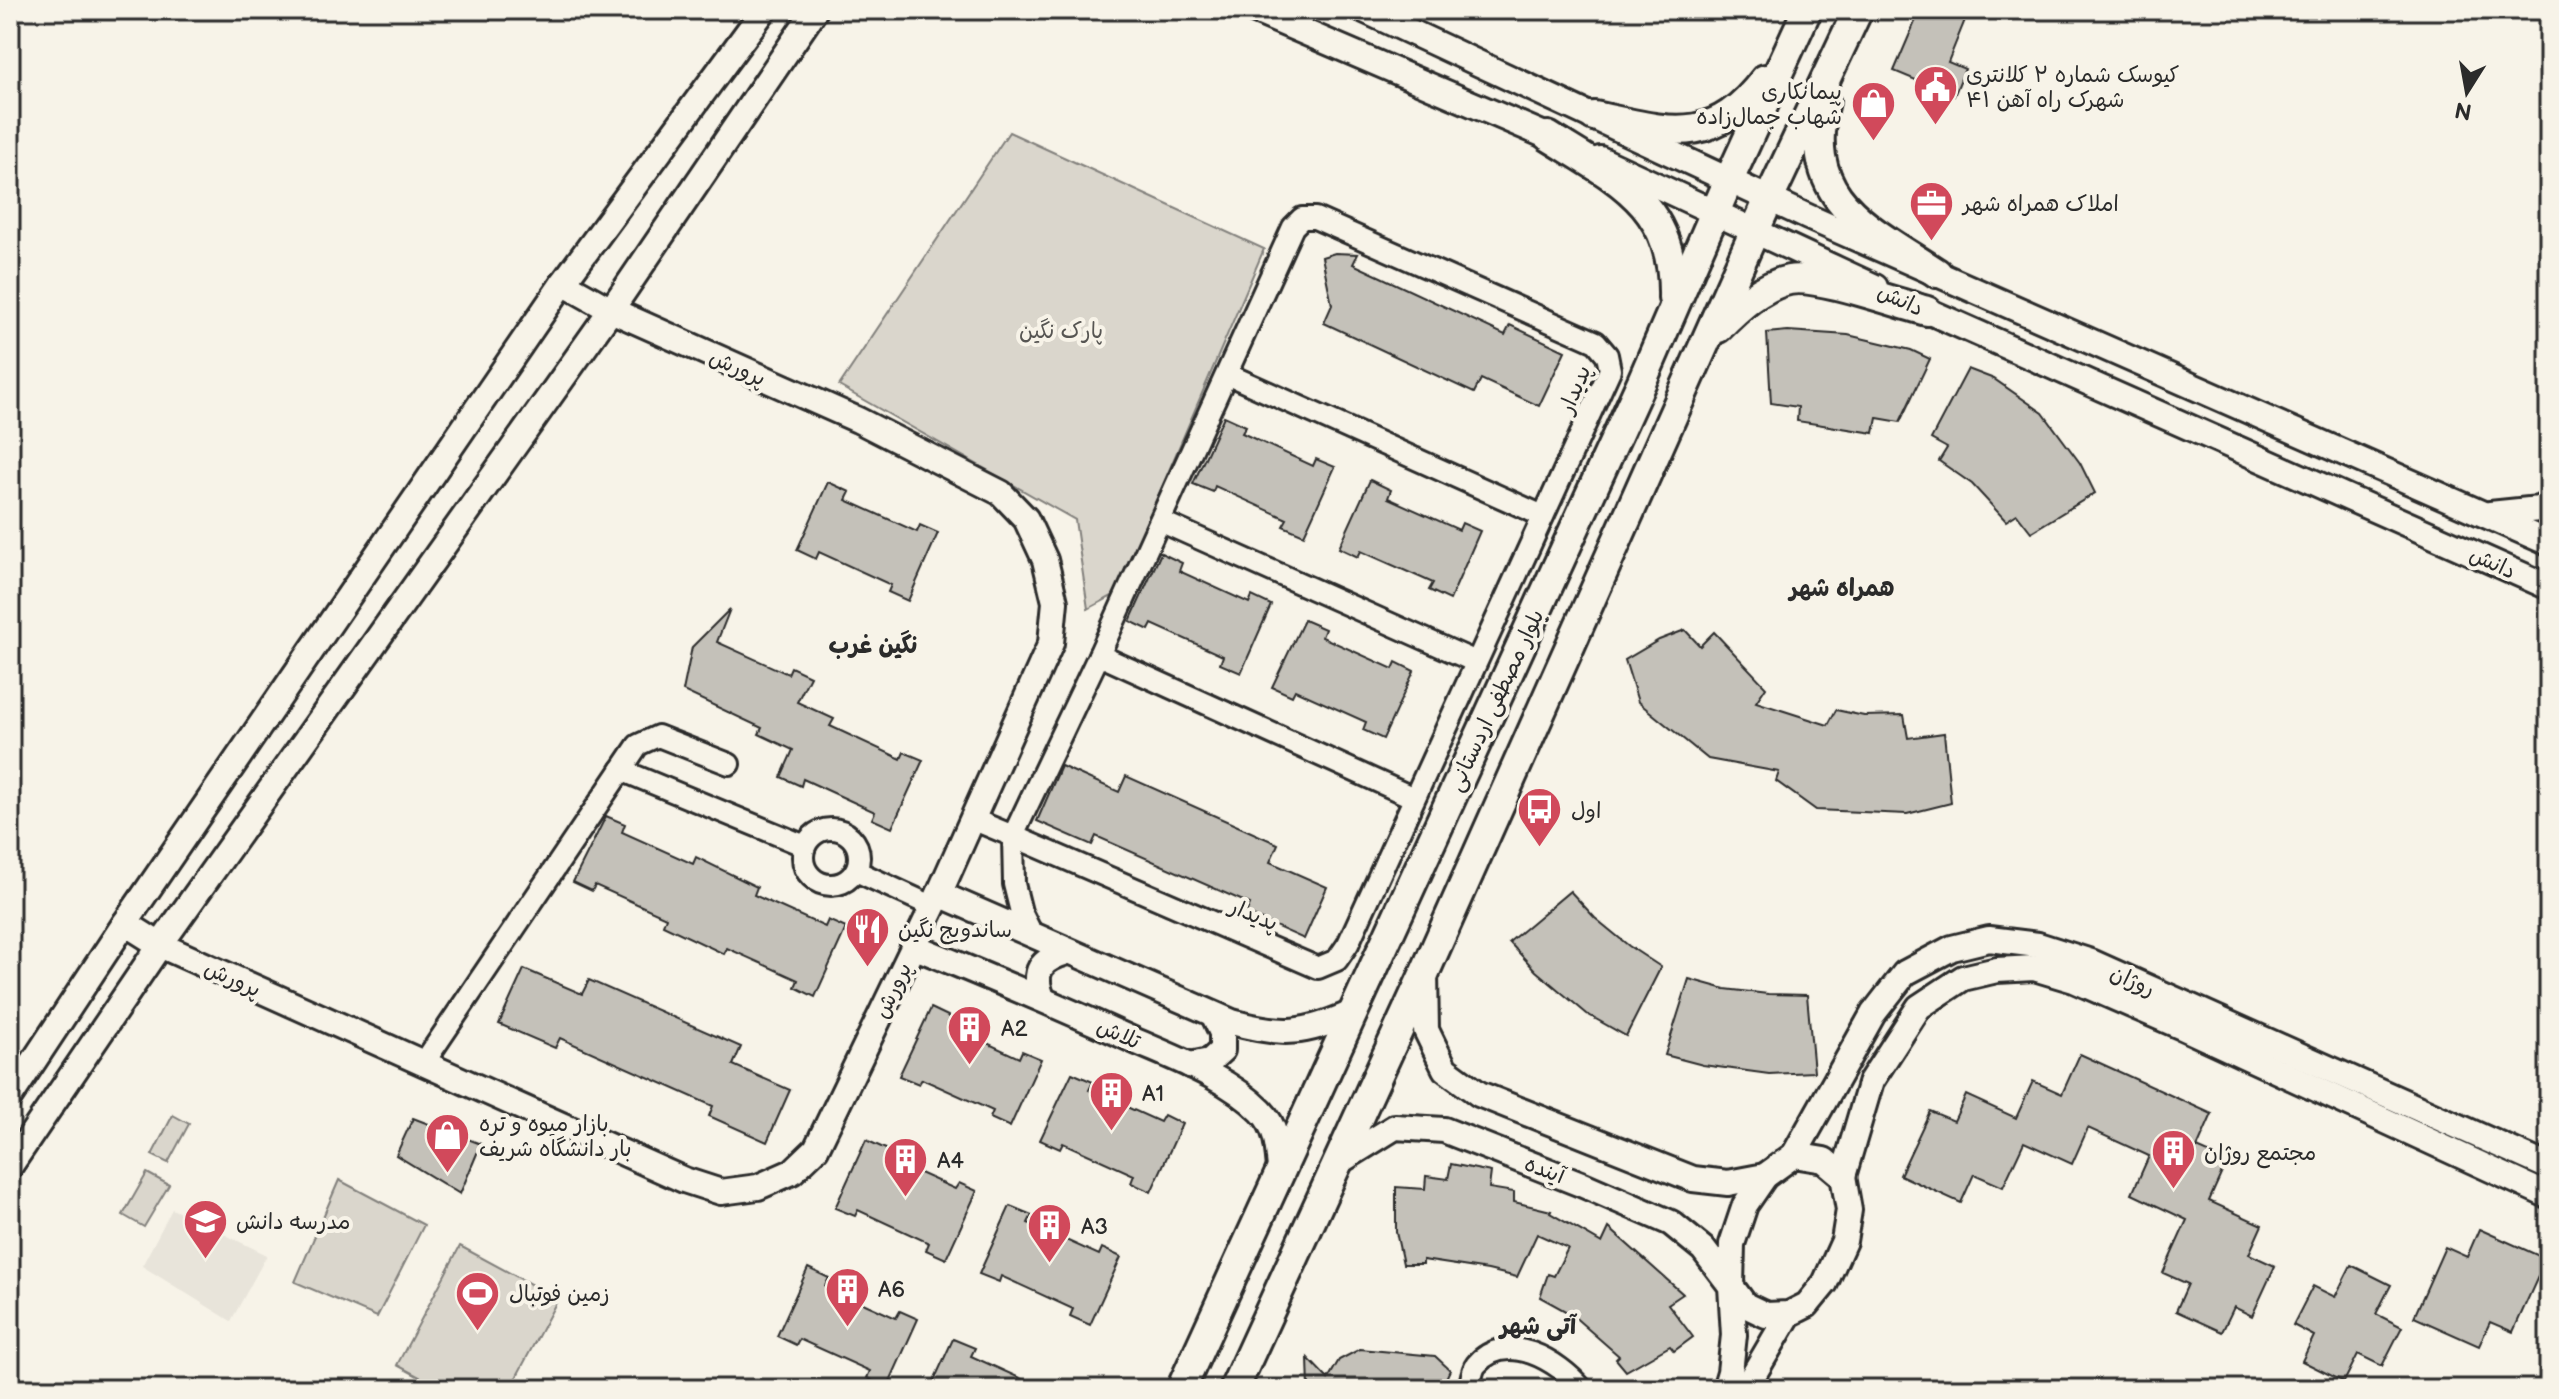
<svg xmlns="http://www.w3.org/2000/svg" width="2559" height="1399" viewBox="0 0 2559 1399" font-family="'Balsamiq Sans','Playpen Sans Arabic',sans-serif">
<rect width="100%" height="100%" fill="#f7f3e8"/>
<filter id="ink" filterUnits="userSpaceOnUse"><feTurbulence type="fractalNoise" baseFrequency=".0125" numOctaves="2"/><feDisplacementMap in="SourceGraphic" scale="16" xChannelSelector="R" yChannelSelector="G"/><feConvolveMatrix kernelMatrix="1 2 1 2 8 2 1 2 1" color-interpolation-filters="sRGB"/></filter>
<g filter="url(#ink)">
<path fill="#e8e4da" d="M 172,1209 L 267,1255 L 231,1321 L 142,1266 Z"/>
<g fill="#dad6cc" stroke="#82807c" stroke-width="2">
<path d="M 1009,132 L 1264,249 L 1116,594 L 1088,609 L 1075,520 L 839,386 Z"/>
<path d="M 173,1115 L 189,1124 L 168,1163 L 152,1155 Z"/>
<path d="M 147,1173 L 169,1185 L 144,1227 L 123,1215 Z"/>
<path d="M 339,1180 L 424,1225 L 377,1317 L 295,1282 Z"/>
<path d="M 460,1246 L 558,1299 L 510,1389 L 442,1389 L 397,1365 Z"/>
</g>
<g fill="#c4c1b9" stroke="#2b2b2b" stroke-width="2">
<path d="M 1920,10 L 1969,10 L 1948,62 L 1965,69 L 1954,96 L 1894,71 Z"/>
<path d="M 1335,253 L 1358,254 L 1353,264 L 1505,335 L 1510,325 L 1565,351 L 1539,406 L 1481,379 L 1474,393 L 1324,323 L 1332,305 L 1322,257 Z"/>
<path d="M 1788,331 L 1848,335 L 1911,350 L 1930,359 L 1900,422 L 1877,418 L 1874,433 L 1797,421 L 1798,407 L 1771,403 L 1767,333 Z"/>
<path d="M 1968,369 L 1994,379 L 2043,413 L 2080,463 L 2095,493 L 2031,532 L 2017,514 L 2006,521 L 1972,484 L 1939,461 L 1947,448 L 1931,439 Z"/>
<path d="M 1224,416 L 1246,426 L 1242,433 L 1313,466 L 1316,459 L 1335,467 L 1304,535 L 1283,526 L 1287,519 L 1215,486 L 1213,492 L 1193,484 Z"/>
<path d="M 1370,480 L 1391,490 L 1388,498 L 1459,530 L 1462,523 L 1480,531 L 1450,600 L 1429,590 L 1433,583 L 1361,551 L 1358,557 L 1339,548 Z"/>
<path d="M 828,482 L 850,492 L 846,500 L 917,532 L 920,525 L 938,533 L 908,601 L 888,592 L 891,585 L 819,552 L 816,559 L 797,550 Z"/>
<path d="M 1161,553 L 1182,563 L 1179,571 L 1249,603 L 1252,596 L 1271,605 L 1241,673 L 1220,664 L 1223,656 L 1152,624 L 1149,630 L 1130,621 Z"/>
<path d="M 730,609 L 717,642 L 788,674 L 791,667 L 810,676 L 797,702 L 834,719 L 830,726 L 901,759 L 904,752 L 923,760 L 892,828 L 872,819 L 875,812 L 803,779 L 801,786 L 781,777 L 793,750 L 759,734 L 762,728 L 683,691 L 692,647 Z"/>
<path d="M 1304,620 L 1325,629 L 1322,637 L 1393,669 L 1396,662 L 1414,671 L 1383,739 L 1363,730 L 1366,722 L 1295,690 L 1292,696 L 1272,687 Z"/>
<path d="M 1685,630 L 1700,646 L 1714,632 L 1766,687 L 1756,702 L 1828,725 L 1836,710 L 1864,716 L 1904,715 L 1908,738 L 1944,733 L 1951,803 L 1907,814 L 1816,810 L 1776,781 L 1779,772 L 1708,759 L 1638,702 L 1625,660 L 1659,640 Z"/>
<path d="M 1061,766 L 1119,792 L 1126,776 L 1278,844 L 1270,862 L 1327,887 L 1304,939 L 1246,913 L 1250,904 L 1096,836 L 1092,845 L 1037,821 Z"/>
<path d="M 606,816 L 625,824 L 622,832 L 693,864 L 696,857 L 757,887 L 754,895 L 825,927 L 828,920 L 846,928 L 815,997 L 795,987 L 798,980 L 727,948 L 724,954 L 663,925 L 666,917 L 595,885 L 592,891 L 573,882 Z"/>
<path d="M 1570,891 L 1595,918 L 1629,946 L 1661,967 L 1626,1036 L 1587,1014 L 1536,971 L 1509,942 Z"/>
<path d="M 524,969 L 582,994 L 589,980 L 741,1047 L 733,1065 L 790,1090 L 767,1142 L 709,1116 L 713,1106 L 560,1038 L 555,1048 L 499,1024 Z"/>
<path d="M 1689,979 L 1725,989 L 1768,994 L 1807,995 L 1814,1072 L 1769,1074 L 1703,1065 L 1665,1055 Z"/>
<path d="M 931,1008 L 952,1018 L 948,1025 L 1019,1058 L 1022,1051 L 1041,1059 L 1010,1127 L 990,1118 L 993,1111 L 922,1079 L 919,1084 L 899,1076 Z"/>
<path d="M 2080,1054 L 2212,1114 L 2197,1148 L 2227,1161 L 2209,1201 L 2262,1225 L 2249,1254 L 2275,1266 L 2252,1316 L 2234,1307 L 2222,1332 L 2176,1311 L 2188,1284 L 2163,1273 L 2187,1220 L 2132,1194 L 2149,1156 L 2088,1128 L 2072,1164 L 2024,1142 L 2003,1187 L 1974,1174 L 1961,1203 L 1900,1175 L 1930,1111 L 1954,1121 L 1966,1095 L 2016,1118 L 2033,1081 L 2062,1094 Z"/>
<path d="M 1072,1073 L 1093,1082 L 1089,1090 L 1160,1122 L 1164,1115 L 1182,1124 L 1151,1192 L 1131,1183 L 1134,1175 L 1063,1143 L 1060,1149 L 1040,1140 Z"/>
<path d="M 413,1118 L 481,1144 L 460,1194 L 396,1155 Z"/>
<path d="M 866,1140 L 888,1150 L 884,1157 L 955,1189 L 959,1183 L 977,1191 L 946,1259 L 926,1250 L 929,1243 L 858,1210 L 855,1216 L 835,1208 Z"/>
<path d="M 1451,1164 L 1491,1172 L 1489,1188 L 1514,1192 L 1514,1202 L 1551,1211 L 1550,1213 L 1602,1243 L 1609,1228 L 1683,1294 L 1668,1304 L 1693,1337 L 1674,1351 L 1670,1346 L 1626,1371 L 1616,1359 L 1619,1356 L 1571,1314 L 1540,1297 L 1548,1274 L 1554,1276 L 1568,1248 L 1537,1234 L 1517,1277 L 1488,1270 L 1423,1260 L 1423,1264 L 1403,1264 L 1396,1232 L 1396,1187 L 1425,1189 L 1426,1176 L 1448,1179 Z"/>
<path d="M 1010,1206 L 1032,1215 L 1028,1223 L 1099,1255 L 1102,1248 L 1121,1257 L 1090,1325 L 1070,1316 L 1073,1309 L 1001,1276 L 999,1282 L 979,1274 Z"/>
<path d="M 2479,1229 L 2546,1259 L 2513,1332 L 2490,1322 L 2479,1346 L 2414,1317 L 2445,1247 L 2467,1257 Z"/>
<path d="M 2351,1265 L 2391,1285 L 2376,1314 L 2402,1327 L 2382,1366 L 2358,1354 L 2344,1382 L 2302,1361 L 2314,1336 L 2293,1325 L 2313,1286 L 2335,1297 Z"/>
<path d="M 808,1268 L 829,1278 L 825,1286 L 896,1318 L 900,1311 L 918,1319 L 887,1388 L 867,1378 L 870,1371 L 799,1339 L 796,1345 L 777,1336 Z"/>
<path d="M 953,1339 L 975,1348 L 971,1356 L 1044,1389 L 930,1389 Z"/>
<path d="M 1360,1349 L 1435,1356 L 1450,1370 L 1441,1389 L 1309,1389 L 1308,1358 L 1328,1379 L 1339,1360 Z"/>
</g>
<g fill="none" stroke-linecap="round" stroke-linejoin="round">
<defs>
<g id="minor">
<path d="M 1227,374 L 1543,516"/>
<path d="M 1160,521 L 1476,662"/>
<path d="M 1099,655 L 1414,798"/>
<path d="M 621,770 L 805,846"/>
<path d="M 972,819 L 1013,836 L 1318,968 L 1337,960 L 1348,944 L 1610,370 L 1607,355 L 1596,342 L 1315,218 L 1302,218 L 1293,227 L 1099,655 L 1013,836 L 1014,884 L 1021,912 L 1033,936"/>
<circle cx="831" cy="857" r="28"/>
<path d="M 856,871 L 932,906"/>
<path d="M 423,1064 L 638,745 L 658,736 L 729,764"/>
<path d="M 1469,1389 C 1471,1381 1472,1370 1476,1365 C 1506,1329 1559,1361 1582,1389"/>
</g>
<g id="tertiary">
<path d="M 1253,10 L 1563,143"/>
<path d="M 1364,10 L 1808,217 L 2549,543"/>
<path d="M 1600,159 L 1875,287"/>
<path d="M 1912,304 L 2549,587"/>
<path d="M 2490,514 L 2539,509 L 2549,503"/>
<path d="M 939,894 L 1232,1022 C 1281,1036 1306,1034 1352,1013"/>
<path d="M 125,923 L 160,945 L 684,1180 L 721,1192 L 758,1187 L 792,1172 L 816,1149 L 939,894 L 1051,643 L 1055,602 L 1045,560 L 1026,519 L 1001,493 L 858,420 L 611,310 L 563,283"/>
<path d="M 913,946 C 987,976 1061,1007 1133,1040 C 1176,1059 1227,1077 1261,1111 C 1277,1127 1278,1147 1280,1168"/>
<path d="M 1425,973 L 1426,1030 L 1445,1069 L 1479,1094 L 1693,1179 L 1728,1183 L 1765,1176"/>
<path d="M 1042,998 C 1032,971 1040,960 1067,952"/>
<path d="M 1190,1065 L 1210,1061 L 1222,1050 L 1222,1033 L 1214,1016"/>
<path d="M 10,1097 L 125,923 L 563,283 L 764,10"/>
<path d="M 1794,1155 L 1873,1014 L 1905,973 L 1952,948 L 1989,939 L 2038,945 L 2091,962 L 2549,1167"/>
<path d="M 1337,1163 L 1395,1127 L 1444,1130 L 1581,1184 L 1671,1223 L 1703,1249 L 1731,1286 L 1734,1335 L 1730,1372 L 1725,1389"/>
<path d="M 10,1166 L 160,945 L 611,310 L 815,10"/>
<path d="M 1843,1176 L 1871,1081 L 1919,1007 L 1963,978 L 1997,970 L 2034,968 L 2074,980 L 2182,1027 L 2549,1196"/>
<path d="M 1745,1389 L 1789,1314 L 1807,1305 L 1825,1283 L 1844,1241 L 1849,1210 L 1843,1176 L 1824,1160 L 1794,1155 L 1765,1176 L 1745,1205 L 1732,1244 L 1731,1286 L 1745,1305 L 1766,1315 L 1789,1314"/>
</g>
<g id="secondary">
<path d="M 1825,101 C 1800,200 1868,227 1937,273"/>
<path d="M 1594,116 C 1668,131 1712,149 1765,79"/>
<path d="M 1548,136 C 1618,180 1675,204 1673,298"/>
<path d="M 1718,328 C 1737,309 1761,286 1789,280 C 1817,274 1896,303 1927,311"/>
<path d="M 1181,1389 L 1642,381 L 1729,180 L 1807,10"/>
<path d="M 1234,1389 L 1425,972 L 1769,199 L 1858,10"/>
</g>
</defs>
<use href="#minor" stroke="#2b2b2b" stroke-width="26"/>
<use href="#tertiary" stroke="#2b2b2b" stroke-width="30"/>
<use href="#secondary" stroke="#2b2b2b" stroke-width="34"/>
<use href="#minor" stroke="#f7f3e8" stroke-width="20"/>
<use href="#tertiary" stroke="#f7f3e8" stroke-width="24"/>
<use href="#secondary" stroke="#f7f3e8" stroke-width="28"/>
</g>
</g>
<defs>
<symbol id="civic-pin" viewBox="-11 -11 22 30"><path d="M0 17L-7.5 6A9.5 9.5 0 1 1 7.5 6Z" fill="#d1495b" stroke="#f7f3e8"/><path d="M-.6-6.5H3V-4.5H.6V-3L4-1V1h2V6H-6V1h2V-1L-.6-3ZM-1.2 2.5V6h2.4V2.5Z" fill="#fff"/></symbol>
<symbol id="shop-pin" viewBox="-11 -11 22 30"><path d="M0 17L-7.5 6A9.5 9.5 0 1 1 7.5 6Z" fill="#d1495b" stroke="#f7f3e8"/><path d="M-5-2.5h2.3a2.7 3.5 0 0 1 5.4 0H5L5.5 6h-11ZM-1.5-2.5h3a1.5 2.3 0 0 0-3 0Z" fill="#fff"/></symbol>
<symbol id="office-pin" viewBox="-11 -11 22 30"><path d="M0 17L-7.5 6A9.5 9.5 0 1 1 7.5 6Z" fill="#d1495b" stroke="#f7f3e8"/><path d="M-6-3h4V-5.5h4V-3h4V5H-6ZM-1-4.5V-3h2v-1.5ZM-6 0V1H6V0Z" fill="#fff"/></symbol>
<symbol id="bus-pin" viewBox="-11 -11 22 30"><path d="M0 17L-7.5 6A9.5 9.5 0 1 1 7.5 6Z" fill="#d1495b" stroke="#f7f3e8"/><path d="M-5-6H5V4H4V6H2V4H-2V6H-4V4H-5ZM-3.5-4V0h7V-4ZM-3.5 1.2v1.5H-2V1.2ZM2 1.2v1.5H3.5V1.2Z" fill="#fff"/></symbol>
<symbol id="restaurant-pin" viewBox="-11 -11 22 30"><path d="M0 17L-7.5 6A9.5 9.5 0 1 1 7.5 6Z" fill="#d1495b" stroke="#f7f3e8"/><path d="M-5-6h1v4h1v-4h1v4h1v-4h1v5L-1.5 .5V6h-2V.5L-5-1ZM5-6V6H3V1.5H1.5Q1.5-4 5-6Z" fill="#fff"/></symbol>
<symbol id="building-pin" viewBox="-11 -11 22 30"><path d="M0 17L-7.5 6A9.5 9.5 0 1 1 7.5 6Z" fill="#d1495b" stroke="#f7f3e8"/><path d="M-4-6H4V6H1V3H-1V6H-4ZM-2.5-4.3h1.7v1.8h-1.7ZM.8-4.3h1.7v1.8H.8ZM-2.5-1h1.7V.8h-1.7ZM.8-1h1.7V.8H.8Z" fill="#fff"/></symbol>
<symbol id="school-pin" viewBox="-11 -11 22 30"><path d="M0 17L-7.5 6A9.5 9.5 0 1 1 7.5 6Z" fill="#d1495b" stroke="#f7f3e8"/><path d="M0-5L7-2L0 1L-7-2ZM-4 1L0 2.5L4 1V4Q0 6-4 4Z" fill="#fff"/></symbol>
<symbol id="stadium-pin" viewBox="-11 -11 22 30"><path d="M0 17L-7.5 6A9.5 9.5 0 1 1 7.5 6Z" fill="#d1495b" stroke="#f7f3e8"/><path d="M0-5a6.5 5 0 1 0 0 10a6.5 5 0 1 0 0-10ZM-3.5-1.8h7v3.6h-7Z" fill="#fff"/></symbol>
</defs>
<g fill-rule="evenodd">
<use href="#civic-pin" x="1910" y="62" width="51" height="69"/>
<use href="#shop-pin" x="1848" y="78" width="51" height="69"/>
<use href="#office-pin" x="1906" y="178" width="51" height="69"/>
<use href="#bus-pin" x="1514" y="784" width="51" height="69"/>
<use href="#restaurant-pin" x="842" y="904" width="51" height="69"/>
<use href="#building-pin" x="944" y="1002" width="51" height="69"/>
<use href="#building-pin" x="1086" y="1068" width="51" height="69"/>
<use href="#shop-pin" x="422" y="1110" width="51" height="69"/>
<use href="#building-pin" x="2148" y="1126" width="51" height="69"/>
<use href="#building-pin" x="880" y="1134" width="51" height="69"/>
<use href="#school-pin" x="180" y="1196" width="51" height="69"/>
<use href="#building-pin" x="1024" y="1200" width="51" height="69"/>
<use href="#building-pin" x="822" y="1264" width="51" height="69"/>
<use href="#stadium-pin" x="452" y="1268" width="51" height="69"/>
</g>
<g text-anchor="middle" stroke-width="8" stroke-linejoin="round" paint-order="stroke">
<g font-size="22" fill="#2b2b2b" stroke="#f7f3e8" text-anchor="start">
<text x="1966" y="82">کیوسک شماره ۲ کلانتری<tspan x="1966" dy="25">۴۱ شهرک راه آهن</tspan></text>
<text x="1842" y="99" text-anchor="end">پیمانکاری<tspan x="1842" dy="25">شهاب جمال‌زاده</tspan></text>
<text x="1963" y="211">املاک همراه شهر</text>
<text x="1571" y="818">اول</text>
<text x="898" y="937">ساندویج نگین</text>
<text x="1001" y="1036">A2</text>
<text x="1142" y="1101">A1</text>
<text x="479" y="1131">بازار میوه و تره<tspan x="479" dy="25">بار دانشگاه شریف</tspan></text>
<text x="2204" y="1160">مجتمع روژان</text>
<text x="937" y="1168">A4</text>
<text x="236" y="1229">مدرسه دانش</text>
<text x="1081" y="1234">A3</text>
<text x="878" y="1297">A6</text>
<text x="509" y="1301">زمین فوتبال</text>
</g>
<g font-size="22" fill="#2b2b2b" stroke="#f7f3e8">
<text transform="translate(1901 299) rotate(25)" y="8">دانش</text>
<text transform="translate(738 367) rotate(24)" y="8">پرورش</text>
<text transform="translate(1574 389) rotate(-67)" y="8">پدیدار</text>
<text transform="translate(2493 562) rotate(24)" y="8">دانش</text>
<text transform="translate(1495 700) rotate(-65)" y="8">بلوار مصطفی اردستانی</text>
<text transform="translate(1254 914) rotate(23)" y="8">پدیدار</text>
<text transform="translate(233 978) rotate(24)" y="8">پرورش</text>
<text transform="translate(2133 980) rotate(24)" y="8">روژان</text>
<text transform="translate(892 990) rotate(-64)" y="8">پرورش</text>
<text transform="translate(1119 1033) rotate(24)" y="8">تلاش</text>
<text transform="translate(1545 1169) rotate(21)" y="8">آینده</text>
</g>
<g font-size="22" fill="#575653" stroke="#f7f3e8">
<text x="1061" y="338">پارک نگین</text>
</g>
<g font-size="24" font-weight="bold" fill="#2b2b2b" stroke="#f7f3e8">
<text x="1842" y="596">همراه شهر</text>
<text x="873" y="653">نگین غرب</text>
<text x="1538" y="1334">آتی شهر</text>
</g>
</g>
<rect width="2559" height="1399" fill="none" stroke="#f7f3e8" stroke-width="40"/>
<rect x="20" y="20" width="2519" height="1359" fill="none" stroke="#2b2b2b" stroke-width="3" filter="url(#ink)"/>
<g transform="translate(2467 92) rotate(191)" stroke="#f7f3e8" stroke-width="6" paint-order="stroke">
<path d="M0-6L14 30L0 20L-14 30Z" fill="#2b2b2b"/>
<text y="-12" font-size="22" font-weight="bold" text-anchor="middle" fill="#2b2b2b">N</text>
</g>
</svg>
